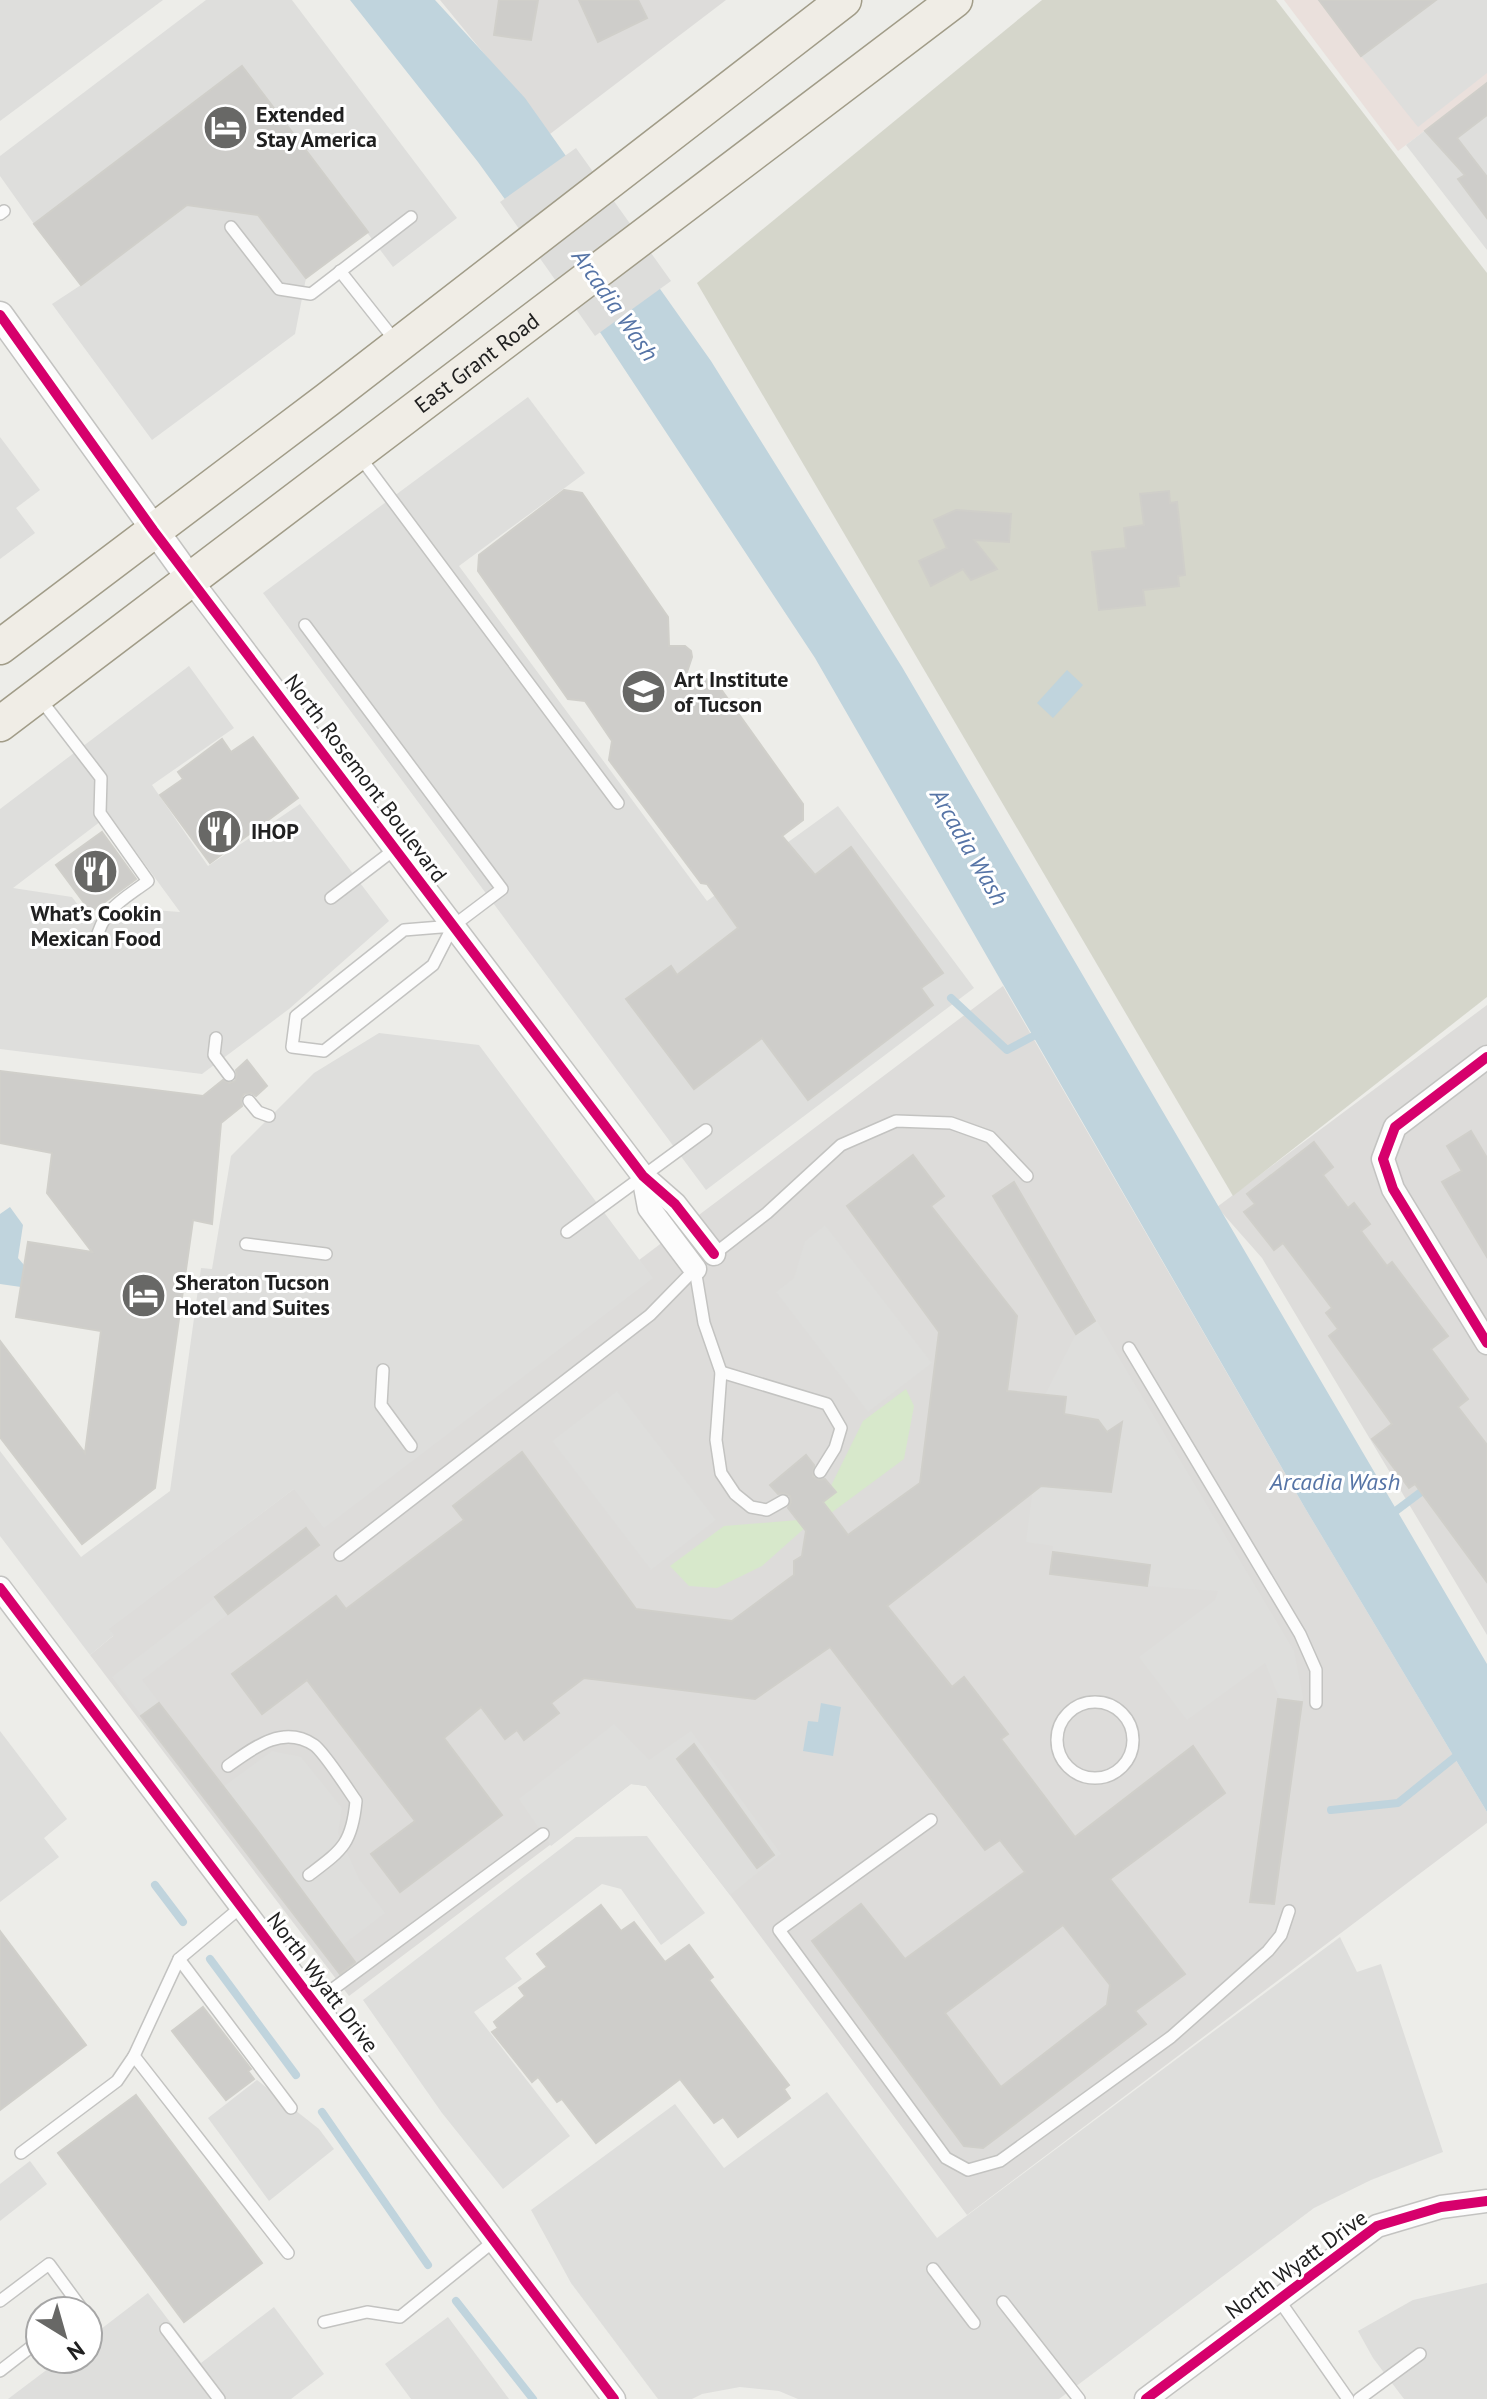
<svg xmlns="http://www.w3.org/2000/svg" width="1487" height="2399" viewBox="0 0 1487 2399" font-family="'PT Sans',sans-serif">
<rect width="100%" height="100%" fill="#edede9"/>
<g fill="#dddcda">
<path d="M 440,0 L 726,0 L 550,134 Z"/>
<path d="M 1003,986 L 1305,1508 L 1487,1812 L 1487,1823 L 967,2215 L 730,1895 L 646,1786 L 631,1784 L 349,1996 L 90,1655 L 113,1636 L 108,1629 L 295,1488 L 324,1527 L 652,1278 L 639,1260 Z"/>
<path d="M 1487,1005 L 1487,1635 L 1262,1258 L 1217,1207 Z"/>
</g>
<path fill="#eae0dc" d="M 1284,0 L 1487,0 L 1487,83 L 1398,151 Z"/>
<path fill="#d5d6cb" d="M 1042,0 L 1276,0 L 1487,273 L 1487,997 L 1233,1196 L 697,283 Z"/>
<g fill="#d7e8cb">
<path d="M 906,1389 L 914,1406 L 904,1459 L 831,1513 L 823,1502 L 863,1421 Z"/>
<path d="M 810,1511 L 807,1526 L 762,1566 L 717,1588 L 689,1586 L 670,1566 L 724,1526 L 798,1520 Z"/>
</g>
<g fill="#dededc" fill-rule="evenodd">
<path d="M 0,0 L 163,0 L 0,121 Z"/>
<path d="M 206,0 L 292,0 L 457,218 L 393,267 L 242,66 L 34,224 L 0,176 L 0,156 Z"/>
<path d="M 1412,0 L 1487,0 L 1487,73 L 1418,127 L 1361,56 L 1420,12 Z"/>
<path d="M 1487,83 L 1487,250 L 1406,145 Z"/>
<path d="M 197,197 L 255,210 L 306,278 L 295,334 L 152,440 L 52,304 L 81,285 Z"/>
<path d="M 528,397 L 585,473 L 459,566 L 707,901 L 838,806 L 974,988 L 706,1190 L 263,593 Z"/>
<path d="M 0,437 L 40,490 L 16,508 L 35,533 L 0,559 Z"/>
<path d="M 189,666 L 234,728 L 152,785 L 208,866 L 300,804 L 389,921 L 289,1009 L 202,1074 L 0,1049 L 0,809 ZM 109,815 L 180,912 L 140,909 L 90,921 L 72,897 L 13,888 Z"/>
<path d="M 379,1033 L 479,1045 L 653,1278 L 324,1528 L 294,1489 L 109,1629 L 114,1635 L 90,1655 L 0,1536 L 0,1451 L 81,1557 L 170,1491 L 201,1268 L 212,1269 L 231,1156 L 314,1073 Z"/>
<path d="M 1014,1182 L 1294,1651 L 1303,1697 L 1274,1904 L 1250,1902 L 1279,1697 L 1265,1663 L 1187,1720 L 1139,1657 L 1215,1600 L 1218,1591 L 1147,1586 L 1050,1574 L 1053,1546 L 1026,1542 L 1045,1395 L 1076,1334 L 993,1196 Z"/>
<path d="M 825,1225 L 932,1363 L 868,1412 L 776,1292 L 794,1278 L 805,1241 Z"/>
<path d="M 617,1391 L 716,1520 L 651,1570 L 552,1441 Z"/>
<path d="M 306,1528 L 319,1545 L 142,1680 L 223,1787 L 272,1751 L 301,1757 L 342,1808 L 338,1833 L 359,1879 L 385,1913 L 327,1957 L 112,1677 Z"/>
<path d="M 614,1724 L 649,1760 L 691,1731 L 781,1854 L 730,1895 L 646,1786 L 631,1784 L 551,1846 L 519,1799 Z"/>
<path d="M 0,1731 L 67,1819 L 44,1838 L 59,1857 L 0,1902 Z"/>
<path d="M 647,1836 L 705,1913 L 661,1945 L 621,1889 L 602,1884 L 505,1958 L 522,1979 L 474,2012 L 570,2136 L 503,2189 L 442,2113 L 363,2000 L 576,1837 Z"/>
<path d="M 1340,1937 L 1357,1972 L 1381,1964 L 1443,2152 L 1371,2180 L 1314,2208 L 1059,2399 L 798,2399 L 779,2391 L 740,2387 L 702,2394 L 692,2399 L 658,2399 L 571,2283 L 531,2210 L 675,2104 L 724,2168 L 827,2092 L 937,2238 Z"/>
<path d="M 257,2080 L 319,2129 L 334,2149 L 269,2201 L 208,2118 Z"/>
<path d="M 30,2161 L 47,2184 L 0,2221 L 0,2184 Z"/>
<path d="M 1487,2283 L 1487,2399 L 1404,2399 L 1373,2358 L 1358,2331 L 1413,2300 Z"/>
<path d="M 148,2293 L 201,2363 L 274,2307 L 324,2374 L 291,2399 L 8,2399 L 61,2359 L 88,2359 L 88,2339 Z"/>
<path d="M 448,2317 L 509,2399 L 411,2399 L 385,2364 Z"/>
</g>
<g fill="#c0d4dd">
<path d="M 350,0 L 435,0 L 525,98 L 711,361 L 902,667 L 1487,1664 L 1487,1812 L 1305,1508 L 815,658 L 590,317 L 478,162 Z"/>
<path d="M 1067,670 L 1083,685 L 1053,718 L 1037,703 Z"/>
<path d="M 10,1207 L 23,1225 L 18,1258 L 24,1265 L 21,1287 L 0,1284 L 0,1214 Z"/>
<path d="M 821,1703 L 841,1707 L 833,1756 L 803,1751 L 808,1721 L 818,1722 Z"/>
</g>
<path fill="#dddddb" d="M 576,148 L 671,281 L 595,336 L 500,202 Z"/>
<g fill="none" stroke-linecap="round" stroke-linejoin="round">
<g stroke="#c0d4dd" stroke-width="8">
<path d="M 951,998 L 1007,1050 L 1041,1032"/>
<path d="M 1389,1516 L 1429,1486"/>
<path d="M 1331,1810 L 1398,1803 L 1460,1753"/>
<path d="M 155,1885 L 183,1922"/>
<path d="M 210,1959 L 296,2075"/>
<path d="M 322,2112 L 428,2265"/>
<path d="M 456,2301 L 533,2399"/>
</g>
</g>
<g fill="#cecdca" stroke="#d0cfca" stroke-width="2" fill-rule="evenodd">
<path d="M 499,0 L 538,0 L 531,40 L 494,35 Z"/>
<path d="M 579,0 L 638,0 L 647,18 L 598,42 Z"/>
<path d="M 1319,0 L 1436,0 L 1361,56 Z"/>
<path d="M 242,66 L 368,232 L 306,278 L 258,215 L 187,205 L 81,285 L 34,224 Z"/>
<path d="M 1487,83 L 1487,115 L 1457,138 L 1487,177 L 1487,218 L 1458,179 L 1465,175 L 1425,131 Z"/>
<path d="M 564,490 L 582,493 L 668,617 L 669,646 L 685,646 L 691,651 L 692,657 L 686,675 L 715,681 L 803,804 L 803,820 L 782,836 L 815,875 L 851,847 L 943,973 L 921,988 L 933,1005 L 808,1100 L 762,1038 L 694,1089 L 626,999 L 671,966 L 677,975 L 738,928 L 707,884 L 701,883 L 609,760 L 612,741 L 585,701 L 568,699 L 478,571 L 479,555 Z"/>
<path d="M 1169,491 L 1170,503 L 1177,502 L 1185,575 L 1178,576 L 1179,586 L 1143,590 L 1145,605 L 1099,610 L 1092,552 L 1126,548 L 1124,528 L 1144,525 L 1140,494 Z"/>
<path d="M 956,510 L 1011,514 L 1009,542 L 974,540 L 997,569 L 971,580 L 963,569 L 931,586 L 919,561 L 947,548 L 934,520 Z"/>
<path d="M 253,737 L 298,798 L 210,863 L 160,795 L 183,779 L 178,772 L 222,739 L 231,752 Z"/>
<path d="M 102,832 L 136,879 L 91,912 L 56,865 Z"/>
<path d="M 247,1060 L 267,1086 L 256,1096 L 251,1093 L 244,1094 L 241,1099 L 242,1106 L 221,1123 L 212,1224 L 193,1220 L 155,1488 L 82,1544 L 0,1437 L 0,1341 L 85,1453 L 101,1331 L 16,1317 L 28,1242 L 92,1252 L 47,1193 L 52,1153 L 0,1143 L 0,1071 L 203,1096 L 223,1080 L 229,1083 L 235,1081 L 237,1075 L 236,1070 Z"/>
<path d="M 1471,1131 L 1487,1158 L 1487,1257 L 1442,1182 L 1462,1171 L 1447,1146 Z"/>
<path d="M 1314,1142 L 1333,1167 L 1323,1175 L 1348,1208 L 1354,1203 L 1370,1224 L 1361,1231 L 1387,1266 L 1392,1262 L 1448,1336 L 1431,1349 L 1468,1399 L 1458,1407 L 1487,1445 L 1487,1582 L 1415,1484 L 1409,1488 L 1372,1439 L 1392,1424 L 1329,1336 L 1338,1329 L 1326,1313 L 1332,1308 L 1283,1243 L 1274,1250 L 1244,1212 L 1255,1204 L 1247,1194 Z"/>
<path d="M 913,1155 L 944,1196 L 931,1206 L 1017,1316 L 1007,1391 L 1066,1397 L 1064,1414 L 1098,1420 L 1107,1432 L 1122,1422 L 1111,1492 L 1041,1486 L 887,1606 L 952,1687 L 964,1677 L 1008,1734 L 1001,1739 L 1075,1837 L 1193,1746 L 1225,1793 L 1110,1879 L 1185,1974 L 1135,2011 L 1146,2024 L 983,2148 L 964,2146 L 812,1941 L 861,1904 L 905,1959 L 1025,1872 L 1000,1840 L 985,1850 L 830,1647 L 755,1699 L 584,1678 L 551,1703 L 559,1713 L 524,1740 L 517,1730 L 505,1739 L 481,1707 L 444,1738 L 502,1815 L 400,1892 L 371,1854 L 415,1821 L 307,1680 L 262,1714 L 232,1674 L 336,1596 L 346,1609 L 464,1520 L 453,1506 L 522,1452 L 636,1609 L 732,1621 L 794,1575 L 794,1561 L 802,1556 L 806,1531 L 788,1508 L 791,1502 L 790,1496 L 784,1493 L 778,1494 L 770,1485 L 806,1455 L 814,1465 L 813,1477 L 819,1480 L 825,1479 L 836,1492 L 823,1502 L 848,1535 L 920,1483 L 939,1332 L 847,1206 ZM 1063,1925 L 1110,1985 L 1107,2005 L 1001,2087 L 945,2013 Z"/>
<path d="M 1014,1182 L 1095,1321 L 1076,1334 L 993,1196 Z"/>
<path d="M 306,1528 L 319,1545 L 228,1614 L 215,1597 Z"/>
<path d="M 1053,1552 L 1150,1565 L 1147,1586 L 1050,1574 Z"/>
<path d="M 1278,1699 L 1302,1702 L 1274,1904 L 1250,1902 Z"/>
<path d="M 159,1703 L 260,1834 L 355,1962 L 340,1974 L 141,1716 Z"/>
<path d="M 694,1744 L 774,1855 L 757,1868 L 677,1759 Z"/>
<path d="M 601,1905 L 621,1931 L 634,1922 L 665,1962 L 689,1945 L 713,1977 L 709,1980 L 789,2085 L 784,2089 L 790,2098 L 738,2137 L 723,2117 L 714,2123 L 680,2079 L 596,2143 L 562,2099 L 557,2102 L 538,2077 L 532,2082 L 492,2032 L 498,2028 L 494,2022 L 525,1996 L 519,1988 L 547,1967 L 537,1954 Z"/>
<path d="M 0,1931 L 86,2045 L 0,2110 Z"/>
<path d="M 203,2007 L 251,2069 L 248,2071 L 254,2079 L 226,2100 L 172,2031 Z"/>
<path d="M 136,2095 L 262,2263 L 184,2322 L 58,2153 Z"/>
</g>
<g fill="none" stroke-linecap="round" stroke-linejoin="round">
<defs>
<g id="service">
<path d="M 0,214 L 4,211"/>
<path d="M 231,227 L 279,289 L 311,294 L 411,217"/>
<path d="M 340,271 L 397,343"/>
<path d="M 360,457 L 618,803"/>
<path d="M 305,625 L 502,889 L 453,926"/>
<path d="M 41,700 L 101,778 L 100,813 L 148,881 C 123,900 103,908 96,941"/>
<path d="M 331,898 L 395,849"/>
<path d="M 453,926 L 433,965 L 324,1051 L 292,1047 L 296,1016 L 404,930 Z"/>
<path d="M 216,1038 L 214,1055 L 229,1075"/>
<path d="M 249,1101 L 258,1112 L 269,1116"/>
<path d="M 567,1232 L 706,1130"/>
<path d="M 246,1244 L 326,1254"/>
<path d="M 713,1255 L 767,1213 L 841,1145 L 896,1121 L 951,1123 L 990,1137 L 1027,1176"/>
<path d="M 695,1269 L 704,1323 L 721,1372 L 716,1440 L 721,1473 L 735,1494 L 751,1507 L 767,1510 L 783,1501"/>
<path d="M 1129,1348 L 1300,1634 L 1316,1670 L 1316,1703"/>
<path d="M 383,1370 L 381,1405 L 411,1446"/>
<path d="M 721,1372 L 827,1404 L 841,1428 L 835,1448 L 820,1472"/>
<path d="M 340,1555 L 650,1315 L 696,1268"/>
<circle cx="1095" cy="1740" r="38"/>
<path d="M 228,1766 C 253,1748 283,1724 314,1745 C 324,1752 347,1788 356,1801 C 352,1844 342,1850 309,1875"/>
<path d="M 931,1820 L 779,1930 L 946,2158 L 968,2170 L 1000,2161 L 1171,2037 L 1268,1951 L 1281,1935 L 1289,1911"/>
<path d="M 179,1959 L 291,2108"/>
<path d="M 314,2003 L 543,1834"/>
<path d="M 134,2056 L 288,2253"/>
<path d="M 21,2153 L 117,2081 L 134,2056 L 179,1959 L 241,1907"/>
<path d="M 933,2269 L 974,2323"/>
<path d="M 1279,2300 L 1348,2399"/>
<path d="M 0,2301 L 49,2264 L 82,2309 L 79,2311"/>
<path d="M 1003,2302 L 1079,2399"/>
<path d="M 324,2322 L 367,2312 L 400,2317 L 494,2241"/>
<path d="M 166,2329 L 219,2399"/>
<path d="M 0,2371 L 40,2340"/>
<path d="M 1359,2399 L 1420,2354"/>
</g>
<g id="minor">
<path d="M 190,579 L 643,1176 L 675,1204 L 714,1254"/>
<path d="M 1487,1057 L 1395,1127 L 1383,1159 L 1393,1189 L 1487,1343"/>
<path d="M 643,1176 L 649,1208 L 695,1269"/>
<path d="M 0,1588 L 614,2399"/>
<path d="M 1146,2399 L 1377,2226 L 1441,2207 L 1487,2201"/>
</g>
<path id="tertiary" d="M 0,315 L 190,579"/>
<g id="primary">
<path d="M 0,647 L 327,400 L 844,0"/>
<path id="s1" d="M 0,724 L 955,0"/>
</g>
</defs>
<use href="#service" stroke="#c3c3c1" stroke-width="14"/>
<use href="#minor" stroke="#c3c3c1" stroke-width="25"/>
<use href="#tertiary" stroke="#c3c3c1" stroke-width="29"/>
<use href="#primary" stroke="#a19c88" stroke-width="37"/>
<use href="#service" stroke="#fcfcfc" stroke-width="11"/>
<use href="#minor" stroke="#fcfcfc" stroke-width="22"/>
<use href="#tertiary" stroke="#fcfcfc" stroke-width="26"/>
<use href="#primary" stroke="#f0ede6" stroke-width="34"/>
<defs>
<g id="cycleway">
<path d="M 0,315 L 153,530 L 643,1176 L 675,1204 L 714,1254"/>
<path d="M 1487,1057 L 1395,1127 L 1383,1159 L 1393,1189 L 1487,1343"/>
<path d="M 0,1588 L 614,2399"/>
<path d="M 1146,2399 L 1377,2226 L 1441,2207 L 1487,2201"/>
</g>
</defs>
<use href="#cycleway" stroke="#fff" stroke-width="15"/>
<use href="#cycleway" stroke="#d6006c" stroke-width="10"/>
</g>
<defs>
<symbol id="hotel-disc" viewBox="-11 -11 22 22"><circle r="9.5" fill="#686866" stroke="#fff"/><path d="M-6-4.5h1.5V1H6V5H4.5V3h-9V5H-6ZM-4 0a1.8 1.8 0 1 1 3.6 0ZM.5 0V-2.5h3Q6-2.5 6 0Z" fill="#fff"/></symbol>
<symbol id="university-disc" viewBox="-11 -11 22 22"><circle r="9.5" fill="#686866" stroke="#fff"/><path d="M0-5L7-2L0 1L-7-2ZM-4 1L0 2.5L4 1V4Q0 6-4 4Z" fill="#fff"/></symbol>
<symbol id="restaurant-disc" viewBox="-11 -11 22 22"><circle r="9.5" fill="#686866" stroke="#fff"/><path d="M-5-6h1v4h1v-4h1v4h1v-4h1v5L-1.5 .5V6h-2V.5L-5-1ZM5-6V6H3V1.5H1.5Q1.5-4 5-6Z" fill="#fff"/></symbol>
</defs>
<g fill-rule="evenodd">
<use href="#hotel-disc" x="200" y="102" width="51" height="51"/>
<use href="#university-disc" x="618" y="666" width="51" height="51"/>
<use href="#restaurant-disc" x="194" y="806" width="51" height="51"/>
<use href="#restaurant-disc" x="70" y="846" width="51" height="51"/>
<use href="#hotel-disc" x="118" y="1270" width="51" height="51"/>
</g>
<g text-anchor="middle" stroke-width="6" stroke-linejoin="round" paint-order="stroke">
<g font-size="22" font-weight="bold" fill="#202020" stroke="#fff" text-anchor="start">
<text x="256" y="122">Extended<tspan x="256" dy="25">Stay America</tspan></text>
<text x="674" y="687">Art Institute<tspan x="674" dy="25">of Tucson</tspan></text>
<text x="251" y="839">IHOP</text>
<text x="96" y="921" text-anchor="middle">What’s Cookin<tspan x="96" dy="25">Mexican Food</tspan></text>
<text x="175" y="1290">Sheraton Tucson<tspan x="175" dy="25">Hotel and Suites</tspan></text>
</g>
<g font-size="22" fill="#202020" stroke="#fff">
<text dy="8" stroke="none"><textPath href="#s1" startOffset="598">East Grant Road</textPath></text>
<text transform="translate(366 778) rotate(53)" y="8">North Rosemont Boulevard</text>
<text transform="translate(323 1982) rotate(53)" y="8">North Wyatt Drive</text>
<text transform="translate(1296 2264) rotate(-36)" y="8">North Wyatt Drive</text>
</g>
<g font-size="24" font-style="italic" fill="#5674a6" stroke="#fff">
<text transform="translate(615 305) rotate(55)" y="8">Arcadia Wash</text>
<text transform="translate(969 847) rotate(60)" y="8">Arcadia Wash</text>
<text x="1335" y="1490">Arcadia Wash</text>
</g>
</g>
<g transform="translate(64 2335) rotate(143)"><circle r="38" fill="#ffffff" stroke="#a6a6a6" stroke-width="2"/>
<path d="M0-6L14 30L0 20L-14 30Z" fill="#686866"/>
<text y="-12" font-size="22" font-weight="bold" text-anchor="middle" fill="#202020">N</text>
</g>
</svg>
